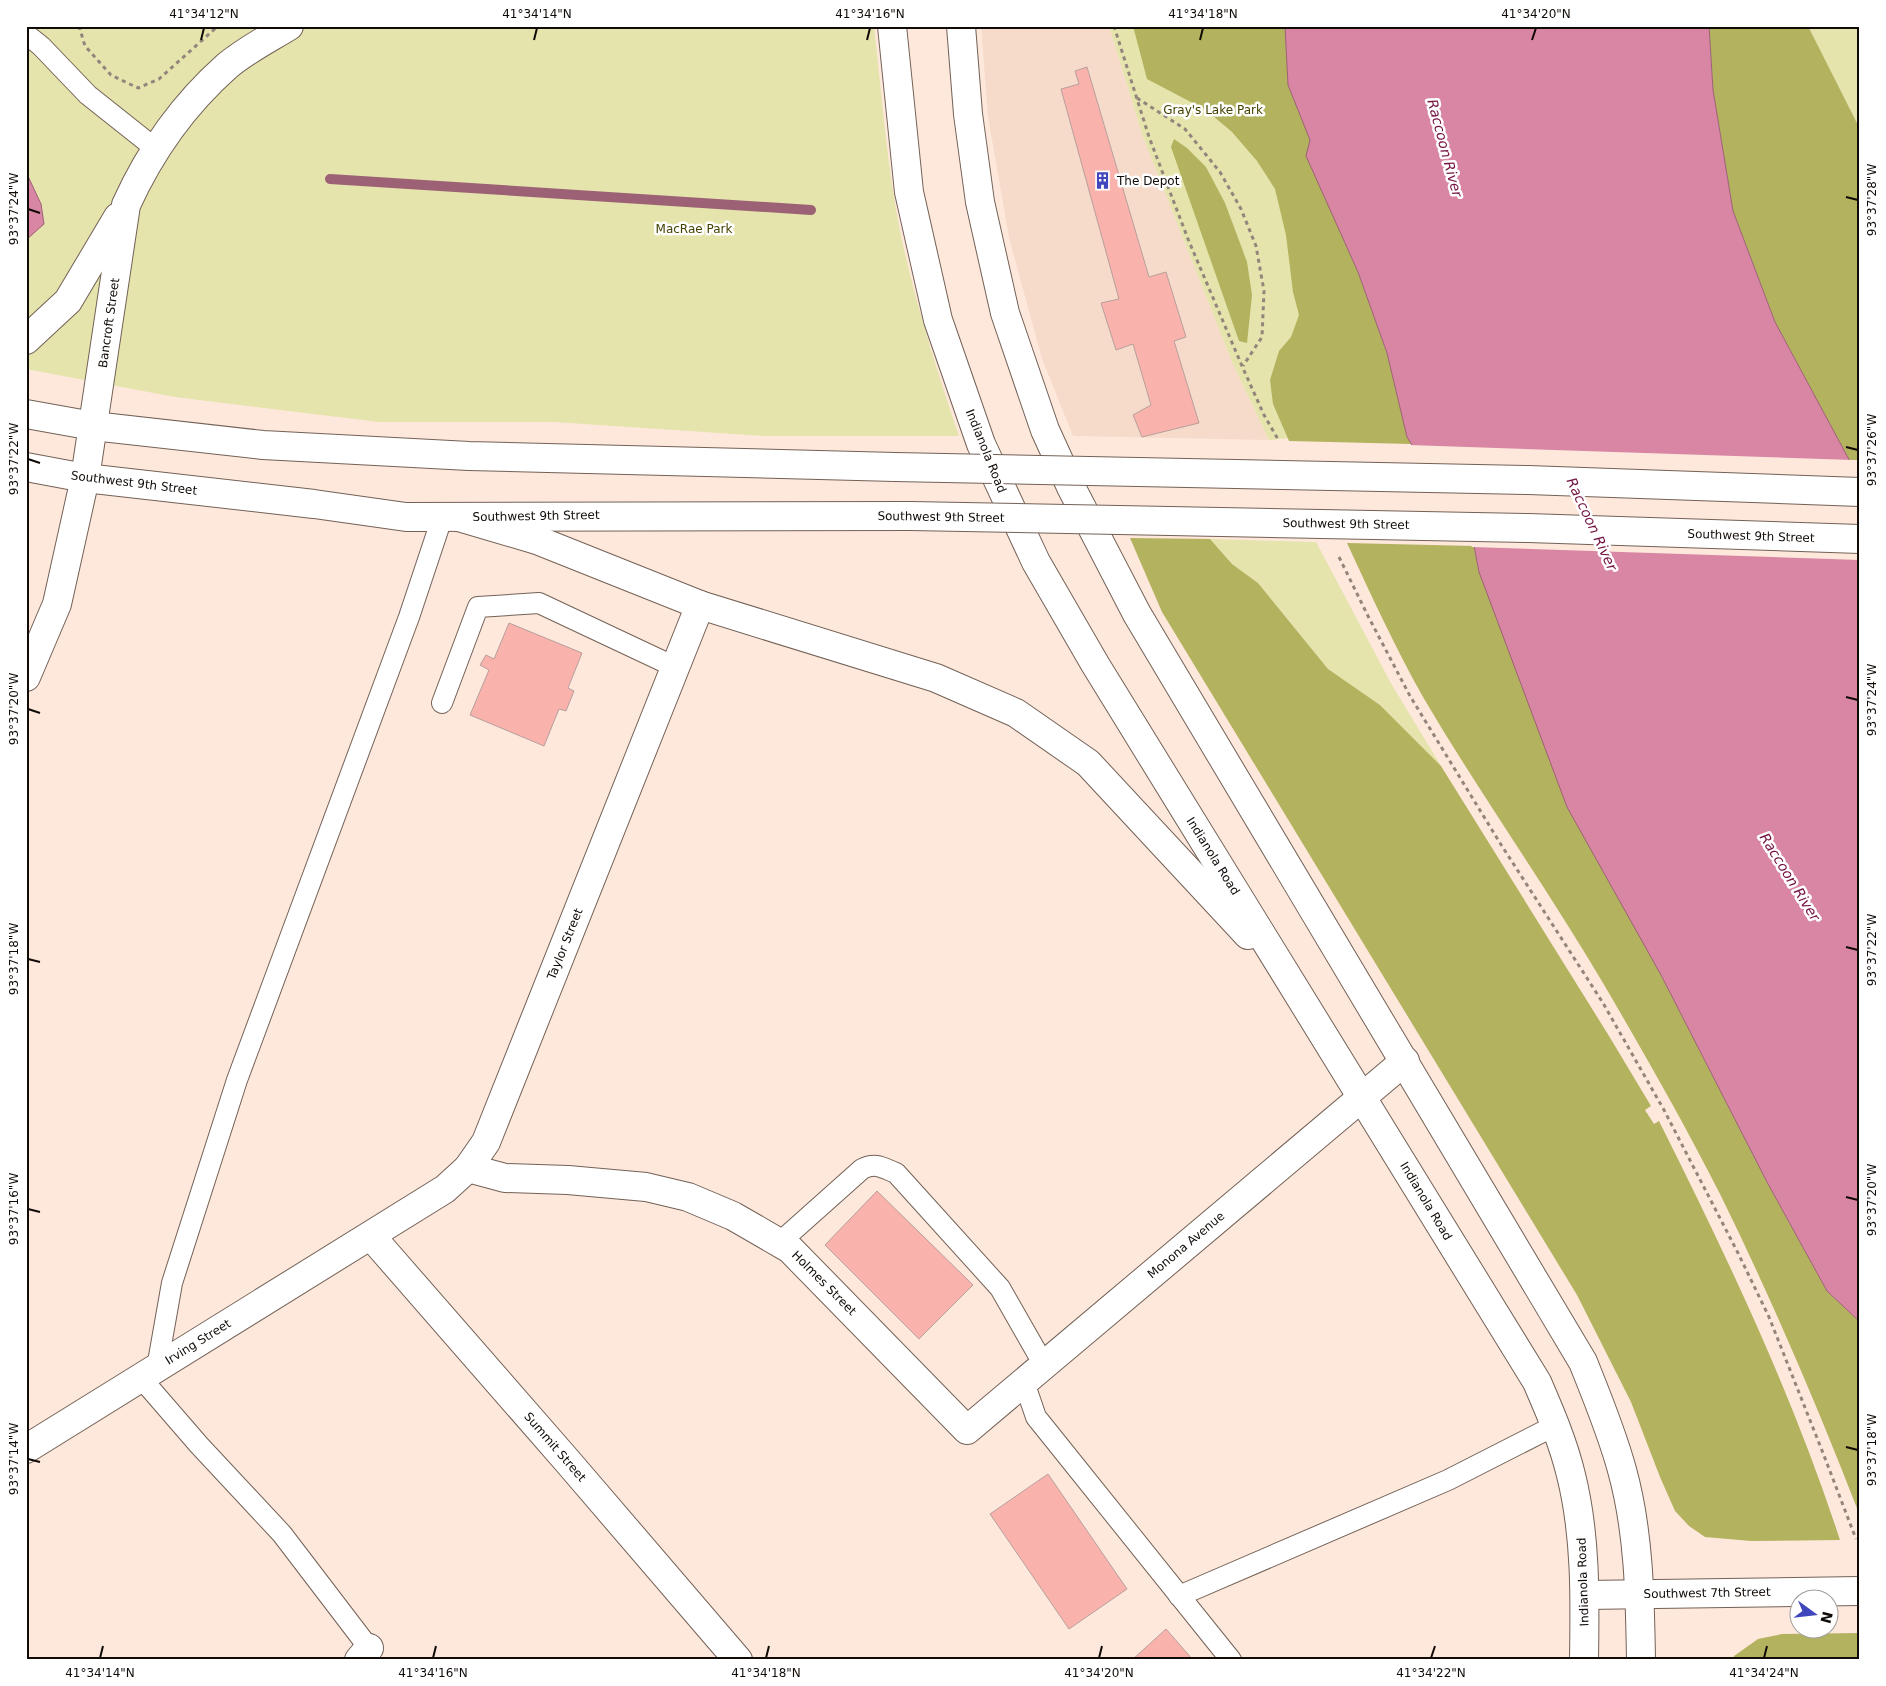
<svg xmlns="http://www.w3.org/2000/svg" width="1886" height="1686" viewBox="0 0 1886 1686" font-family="'DejaVu Sans',sans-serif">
<rect width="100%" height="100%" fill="#fee8dc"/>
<path fill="#f7dbca" d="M 981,26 L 1109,26 L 1143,137 L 1232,362 L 1269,440 L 1073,436 L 1042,359 L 1009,238 L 988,117 Z"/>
<g fill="#e4e4ac">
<path d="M 26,26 L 874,26 C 882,96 887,167 901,236 C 916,304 937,371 959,436 L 764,436 L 554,422 L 379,422 L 175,397 L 26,369 Z"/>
<path d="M 1109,26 L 1265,26 L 1389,428 L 1269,440 L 1232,362 L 1143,137 Z"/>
<path d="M 1808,26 L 1860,26 L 1860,129 Z"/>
<path d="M 1210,539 L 1316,542 L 1392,685 L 1441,766 L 1380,705 L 1328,669 L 1258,583 L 1232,564 Z"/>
</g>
<g fill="#b3b25e">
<path d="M 1133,26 L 1285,26 L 1288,85 L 1311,140 L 1307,156 L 1358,272 L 1387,353 L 1407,436 L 1411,444 L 1289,441 L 1273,404 L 1270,380 L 1279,351 L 1291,337 L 1299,315 L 1293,292 L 1286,235 L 1275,189 L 1257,161 L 1232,132 L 1206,110 L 1147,79 Z"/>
<path d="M 1709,26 L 1808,26 L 1860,129 L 1860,460 L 1849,460 L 1775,322 L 1733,211 L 1713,90 Z"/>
<path d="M 1174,139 L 1187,148 L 1206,167 L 1225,203 L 1237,235 L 1247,262 L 1252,295 L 1247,343 L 1239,341 L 1171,147 Z"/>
<path d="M 1130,538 L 1210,539 L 1232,564 L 1258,583 L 1328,669 L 1380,705 L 1441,766 L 1609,1036 L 1651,1106 L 1645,1110 L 1654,1124 L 1659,1121 C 1728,1259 1792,1393 1840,1540 L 1751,1541 L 1705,1537 L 1689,1526 L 1675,1511 L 1660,1477 L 1631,1402 L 1577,1295 L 1162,612 Z"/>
<path d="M 1347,543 L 1474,546 L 1479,572 L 1661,975 L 1767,1182 L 1827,1291 L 1860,1322 L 1860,1516 C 1818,1407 1772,1300 1721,1196 C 1684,1123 1644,1053 1603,983 C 1546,886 1480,794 1423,697 C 1395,647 1371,595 1347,543 Z"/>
<path d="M 1860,1633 L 1860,1660 L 1732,1660 L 1734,1656 L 1758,1639 L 1782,1634 Z"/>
</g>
<g fill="#d886a4" stroke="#9c6175">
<path d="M 1285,26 L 1709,26 L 1713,90 L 1733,211 L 1775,322 L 1860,480 L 1860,1322 L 1827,1291 L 1767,1182 L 1661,975 L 1567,807 L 1479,572 L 1474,546 L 1407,437 L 1387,353 L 1358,272 L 1306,156 L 1310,140 L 1288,85 Z"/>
<path d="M 26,172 L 41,204 L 44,224 L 26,240 Z"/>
</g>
<path fill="#fee8dc" d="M 1409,445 L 1852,460 L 1860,474 L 1860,560 L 1472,547 Z"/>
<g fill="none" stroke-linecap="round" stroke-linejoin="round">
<path stroke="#9c6175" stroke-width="10" d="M 330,179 L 811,210"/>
</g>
<g fill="#f9b2ac" stroke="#b79f9c">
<path d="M 1087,67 L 1149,277 L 1166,272 L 1186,337 L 1174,341 L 1199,423 L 1142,437 L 1133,415 L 1151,405 L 1133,344 L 1116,350 L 1101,303 L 1119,299 L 1061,89 L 1079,84 L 1075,71 Z"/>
<path d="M 509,623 L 582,653 L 568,688 L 574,691 L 566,711 L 559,709 L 544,746 L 470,715 L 489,670 L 480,665 L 486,655 L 494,659 Z"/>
<path d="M 877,1191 L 973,1285 L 919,1339 L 825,1245 Z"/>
<path d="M 1048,1474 L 1127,1589 L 1069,1629 L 990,1514 Z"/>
<path d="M 1166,1629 L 1193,1660 L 1132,1660 Z"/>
</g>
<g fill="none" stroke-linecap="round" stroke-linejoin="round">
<defs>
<g id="lane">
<path d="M 26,34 L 41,46 L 88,95 L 156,149"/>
<path d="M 442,703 L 478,607 L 539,603 L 675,667"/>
<path d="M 779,1243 L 862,1169 C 876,1162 883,1168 896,1173 L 1000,1288 L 1044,1365"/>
<path d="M 157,1368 L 172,1283 L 237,1080 L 409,617 L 442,518"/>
<path d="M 141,1378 L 199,1445 L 282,1534 L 369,1648"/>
<path d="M 1024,1382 L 1036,1417 L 1231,1660"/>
<path d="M 1179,1596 L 1448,1480 L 1556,1425"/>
</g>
<g id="street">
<path d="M 26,677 L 57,604 L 85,478"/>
<path d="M 468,1168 L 505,1178 L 568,1180 L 646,1187 L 688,1197 L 733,1216 L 790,1249 L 967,1430 L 1405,1061"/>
<path d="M 371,1236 L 569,1463 L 738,1660"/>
<path d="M 26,1449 L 445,1189 L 468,1168 L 486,1142 L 700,605"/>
<path d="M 359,1660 L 369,1648"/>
</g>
<g id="secondary">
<path d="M 892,26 L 909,192 L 938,320 L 981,444 L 1036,562 L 1095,664 L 1537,1382 C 1550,1412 1563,1442 1571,1475 C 1586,1535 1585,1598 1584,1660"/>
<path d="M 961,26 L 968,114 L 980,202 L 1005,313 L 1045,430 L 1071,487 L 1137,614 L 1583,1362 C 1597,1397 1612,1433 1622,1470 C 1639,1531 1640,1597 1641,1660"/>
<path d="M 26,340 L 68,301 L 118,217"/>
<path d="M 26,414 L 93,426 L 263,445 L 469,456 L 895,467"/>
<path d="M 26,467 L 85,478 L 314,504 L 406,517 L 910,516"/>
<path d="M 85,478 L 126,205 C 150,152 183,105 227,66 C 246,50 268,39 289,26"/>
<path d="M 459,517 L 537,540 L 700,605 L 936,678 L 1016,713 L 1088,763 L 1248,935"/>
<path d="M 1585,1595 L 1860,1591"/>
</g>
</defs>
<use href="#lane" stroke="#736156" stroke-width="22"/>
<use href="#street" stroke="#736156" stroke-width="30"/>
<use href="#secondary" stroke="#736156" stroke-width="30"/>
<g stroke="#94857c" stroke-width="3" stroke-dasharray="4 4" stroke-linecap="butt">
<path d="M 79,26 L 85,46 L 111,75 L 138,88 L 159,79 L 218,26"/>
<path d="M 1114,26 L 1149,137 L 1188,239 L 1242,366 L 1264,415 L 1279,441"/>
<path d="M 1137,98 L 1185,129 L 1220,172 L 1241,209 L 1256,246 L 1264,291 L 1262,337 L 1243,366"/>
<path d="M 1339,557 L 1368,616 L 1410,696 L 1500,843 L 1603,1003 L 1664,1110 L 1738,1253 L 1769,1317 L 1823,1453 L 1856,1539"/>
</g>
<use href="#lane" stroke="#fff" stroke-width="20"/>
<use href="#street" stroke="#fff" stroke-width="28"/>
<use href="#secondary" stroke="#fff" stroke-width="28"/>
<defs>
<g id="secondary-bridge">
<path d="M 895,467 L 1528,480 L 1860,492"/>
<path d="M 910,516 L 1528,528 L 1860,539"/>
</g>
</defs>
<use href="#secondary-bridge" stroke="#736156" stroke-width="30" stroke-linecap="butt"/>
<use href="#secondary-bridge" stroke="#fff" stroke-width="28"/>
</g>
<path fill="none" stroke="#110b07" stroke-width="2" d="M 201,40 L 204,28M 534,40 L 537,28M 867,40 L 870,28M 1200,40 L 1203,28M 1532,40 L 1536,28M 1846,197 L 1858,200M 28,209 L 40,213M 1846,447 L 1858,450M 28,459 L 40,463M 1846,697 L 1858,700M 28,709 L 40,713M 1846,947 L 1858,950M 28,959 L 40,962M 1846,1197 L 1858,1200M 28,1209 L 40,1212M 1846,1447 L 1858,1450M 28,1459 L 40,1462M 100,1658 L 103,1646M 433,1658 L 436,1646M 766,1658 L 769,1646M 1099,1658 L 1102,1646M 1431,1658 L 1435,1646M 1764,1658 L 1767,1646"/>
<defs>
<symbol id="building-bare" viewBox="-9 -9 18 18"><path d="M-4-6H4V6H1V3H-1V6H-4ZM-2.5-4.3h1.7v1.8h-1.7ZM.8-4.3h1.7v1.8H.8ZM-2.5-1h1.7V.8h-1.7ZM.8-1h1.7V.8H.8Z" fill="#4047bc" stroke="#fff" stroke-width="2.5" paint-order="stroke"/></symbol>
</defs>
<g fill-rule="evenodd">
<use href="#building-bare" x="1090" y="168" width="25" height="25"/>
</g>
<g text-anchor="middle" stroke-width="5" stroke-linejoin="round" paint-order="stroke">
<g font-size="12" fill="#444200" stroke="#fff">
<text x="1213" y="114">Gray's Lake Park</text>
<text x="694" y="233">MacRae Park</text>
</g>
<g font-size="12" fill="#110b07" stroke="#fff" text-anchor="start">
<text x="1117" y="185">The Depot</text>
</g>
<g font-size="12" fill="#110b07" stroke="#fff">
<text transform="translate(109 323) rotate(-82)" y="4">Bancroft Street</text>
<text transform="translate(986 451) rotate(68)" y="4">Indianola Road</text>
<text transform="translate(134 483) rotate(7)" y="4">Southwest 9th Street</text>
<text transform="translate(536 516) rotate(-1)" y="4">Southwest 9th Street</text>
<text transform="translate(941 517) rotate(1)" y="4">Southwest 9th Street</text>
<text transform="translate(1346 524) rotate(1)" y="4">Southwest 9th Street</text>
<text transform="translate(1751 536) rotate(2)" y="4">Southwest 9th Street</text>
<text transform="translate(1213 856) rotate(58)" y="4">Indianola Road</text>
<text transform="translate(565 944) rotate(-68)" y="4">Taylor Street</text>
<text transform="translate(1426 1201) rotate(59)" y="4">Indianola Road</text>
<text transform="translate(1186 1245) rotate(-40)" y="4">Monona Avenue</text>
<text transform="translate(824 1283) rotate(45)" y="4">Holmes Street</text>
<text transform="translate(198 1342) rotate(-32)" y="4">Irving Street</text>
<text transform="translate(555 1447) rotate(49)" y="4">Summit Street</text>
<text transform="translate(1583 1582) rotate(-92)" y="4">Indianola Road</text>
<text transform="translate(1707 1593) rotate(-1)" y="4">Southwest 7th Street</text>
</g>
<g font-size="14" font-style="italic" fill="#731141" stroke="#fff">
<text transform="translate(1445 148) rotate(75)" y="5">Raccoon River</text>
<text transform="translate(1592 524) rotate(65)" y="5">Raccoon River</text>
<text transform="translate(1790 877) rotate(58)" y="5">Raccoon River</text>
</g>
</g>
<rect width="1886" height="1686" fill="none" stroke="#ffffff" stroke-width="55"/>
<g transform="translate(1814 1614) rotate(105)"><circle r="24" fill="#ffffff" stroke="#a09d9c"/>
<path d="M0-4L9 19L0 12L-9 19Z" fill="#4047bc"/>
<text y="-8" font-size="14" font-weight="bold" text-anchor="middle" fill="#110b07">N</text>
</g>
<rect x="28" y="28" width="1830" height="1630" fill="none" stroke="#110b07" stroke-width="2"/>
<g font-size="12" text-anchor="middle" fill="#110b07">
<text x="204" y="18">41°34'12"N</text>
<text x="537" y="18">41°34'14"N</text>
<text x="870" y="18">41°34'16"N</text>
<text x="1203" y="18">41°34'18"N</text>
<text x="1536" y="18">41°34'20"N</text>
<text transform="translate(1872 200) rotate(-90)" y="4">93°37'28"W</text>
<text transform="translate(14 209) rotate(-90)" y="4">93°37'24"W</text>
<text transform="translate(1872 450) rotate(-90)" y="4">93°37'26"W</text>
<text transform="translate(14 459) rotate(-90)" y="4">93°37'22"W</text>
<text transform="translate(1872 700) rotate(-90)" y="4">93°37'24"W</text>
<text transform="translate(14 709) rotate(-90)" y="4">93°37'20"W</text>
<text transform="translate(1872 950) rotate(-90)" y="4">93°37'22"W</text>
<text transform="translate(14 959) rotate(-90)" y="4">93°37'18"W</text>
<text transform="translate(1872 1200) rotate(-90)" y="4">93°37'20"W</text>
<text transform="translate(14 1209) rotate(-90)" y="4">93°37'16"W</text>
<text transform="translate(1872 1450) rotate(-90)" y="4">93°37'18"W</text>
<text transform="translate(14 1459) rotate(-90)" y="4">93°37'14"W</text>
<text x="100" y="1677">41°34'14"N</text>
<text x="433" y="1677">41°34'16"N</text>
<text x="766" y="1677">41°34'18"N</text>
<text x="1099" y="1677">41°34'20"N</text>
<text x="1431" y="1677">41°34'22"N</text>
<text x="1764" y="1677">41°34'24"N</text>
</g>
</svg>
